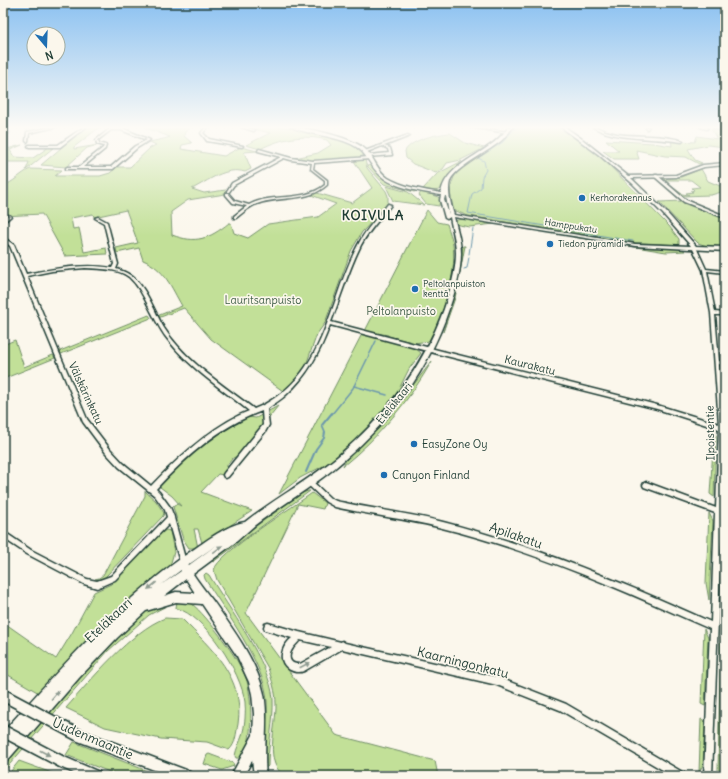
<svg xmlns="http://www.w3.org/2000/svg" width="728" height="779" viewBox="0 0 728 779" font-family="Delius,sans-serif">
<rect width="100%" height="100%" fill="#fbf7ec"/>
<filter id="ink" filterUnits="userSpaceOnUse"><feTurbulence type="fractalNoise" baseFrequency=".025" numOctaves="2"/><feDisplacementMap in="SourceGraphic" scale="8" xChannelSelector="R" yChannelSelector="G"/><feConvolveMatrix kernelMatrix="1 2 1 2 8 2 1 2 1" color-interpolation-filters="sRGB"/></filter>
<g filter="url(#ink)">
<g fill="#c2e098" stroke="#708e66">
<path d="M 90,127 L 100,127 L 74,147 L 74,149 L 98,145 L 87,148 L 66,167 L 41,165 L 82,130 Z"/>
<path d="M 150,127 L 190,128 L 185,132 L 184,136 L 192,143 L 182,145 L 181,149 L 224,156 L 241,147 L 257,151 L 244,152 L 251,169 L 245,172 C 226,166 208,181 192,189 L 204,193 L 226,190 L 225,194 L 188,200 L 171,212 L 172,235 C 196,244 209,239 229,223 L 231,223 L 234,233 L 248,238 L 268,224 L 318,217 L 336,204 L 311,195 L 317,193 L 352,203 L 372,188 L 354,161 L 365,160 L 367,168 L 386,191 L 388,196 L 388,202 L 384,209 L 362,232 L 351,251 L 325,323 L 317,334 L 306,365 L 299,377 L 283,391 L 211,339 L 184,308 L 158,318 L 157,316 L 182,306 C 171,287 165,269 143,260 L 139,248 L 117,253 L 116,248 L 138,243 L 126,210 L 94,217 L 93,214 L 71,218 L 73,229 L 79,228 L 84,252 L 106,248 L 107,254 L 65,256 L 42,214 L 3,216 L 3,186 C 14,182 20,174 30,169 L 62,170 L 55,176 L 100,176 L 110,173 L 117,167 L 130,167 L 150,148 L 156,145 L 150,142 C 156,140 162,140 170,137 L 146,128 Z"/>
<path d="M 259,127 C 268,127 278,126 287,127 C 303,129 357,140 364,155 C 350,163 311,161 295,158 L 318,153 L 331,145 L 327,140 C 303,134 282,138 260,149 L 246,145 L 270,133 L 254,129 Z"/>
<path d="M 513,127 L 561,127 L 602,156 L 601,157 L 669,226 L 679,239 L 679,245 L 627,242 L 468,216 L 451,209 C 443,153 488,163 513,127 Z"/>
<path d="M 711,129 L 725,132 L 725,147 L 708,145 L 688,149 L 695,160 L 702,163 L 699,164 L 686,157 L 665,156 L 636,150 L 639,159 L 614,159 L 603,151 L 619,151 L 606,140 L 653,143 L 672,146 L 671,139 C 679,142 686,141 695,142 L 697,136 L 717,139 Z"/>
<path d="M 450,133 L 465,143 L 484,148 L 461,160 L 447,163 L 443,169 L 436,173 L 413,164 L 406,158 L 405,151 C 412,139 437,134 450,133 Z"/>
<path d="M 22,145 L 10,150 L 14,157 L 33,158 L 49,147 L 53,148 L 26,170 L 29,162 L 3,162 L 3,150 Z"/>
<path d="M 462,161 L 449,176 L 442,189 L 435,191 L 423,189 L 437,174 Z"/>
<path d="M 372,165 C 385,182 400,185 419,190 L 414,192 L 384,184 L 367,166 Z"/>
<path d="M 701,169 L 708,181 L 725,188 L 725,191 L 711,195 L 682,196 L 671,186 L 682,194 L 689,195 L 686,193 L 693,192 L 691,191 L 694,190 L 692,188 L 700,187 L 691,180 L 666,180 L 670,185 L 662,179 L 681,177 Z"/>
<path d="M 386,186 L 408,192 L 424,205 L 393,201 Z"/>
<path d="M 422,191 L 438,197 L 440,199 L 439,206 L 426,204 L 419,195 Z"/>
<path d="M 683,201 L 725,218 L 725,248 L 707,246 L 698,243 L 659,202 Z"/>
<path d="M 427,210 L 437,222 L 447,224 C 449,231 452,238 453,245 C 457,277 443,312 430,341 L 414,343 L 388,336 L 388,335 L 365,331 Z"/>
<path d="M 461,219 L 471,219 L 532,229 L 494,224 L 469,227 L 455,224 L 454,221 Z"/>
<path d="M 569,236 L 640,247 L 682,249 L 685,251 L 666,252 Z"/>
<path d="M 463,246 L 465,246 L 455,298 L 443,332 L 454,293 Z"/>
<path d="M 149,315 L 151,318 L 61,354 L 60,351 Z"/>
<path d="M 362,334 L 415,348 L 421,353 L 409,369 L 397,393 L 356,441 L 327,464 L 300,478 L 279,494 Z"/>
<path d="M 15,340 L 24,367 L 53,355 L 55,358 L 3,379 L 3,345 Z"/>
<path d="M 432,361 C 409,401 379,437 343,466 L 347,458 L 369,438 L 394,410 Z"/>
<path d="M 278,406 L 238,456 L 233,458 L 227,465 L 227,470 L 223,475 L 218,474 L 201,492 L 252,511 L 205,542 L 202,543 L 198,529 L 194,529 L 198,548 L 189,548 L 183,539 L 173,507 L 177,504 L 181,506 L 172,496 L 160,487 L 160,485 L 184,461 L 220,433 L 248,417 L 256,418 Z"/>
<path d="M 714,435 L 716,435 L 714,497 L 710,494 Z"/>
<path d="M 145,491 L 156,501 L 164,513 L 163,516 L 107,575 C 103,579 100,581 95,579 L 99,578 L 103,575 L 145,496 Z"/>
<path d="M 308,491 L 310,491 L 213,562 L 210,559 L 302,493 Z"/>
<path d="M 312,493 L 325,503 L 323,509 L 298,504 L 246,613 L 336,735 L 435,761 L 438,776 L 287,776 C 262,767 277,725 276,704 C 276,692 272,680 268,668 L 217,580 L 214,570 C 218,553 295,506 312,493 Z"/>
<path d="M 709,513 L 713,521 L 709,600 L 706,583 Z"/>
<path d="M 166,530 L 170,531 L 174,552 L 170,566 L 39,693 L 3,672 L 3,622 L 56,659 L 72,633 L 94,592 L 111,584 L 153,539 Z"/>
<path d="M 206,573 L 209,575 C 228,607 270,663 273,699 C 274,721 268,743 268,766 L 266,768 L 264,768 C 261,746 269,723 267,701 C 265,664 225,611 205,579 L 204,575 Z"/>
<path d="M 177,600 C 182,601 188,601 192,604 C 207,616 239,659 246,678 C 252,695 254,743 242,758 L 236,758 L 235,756 C 236,749 240,742 242,736 C 245,726 246,712 245,702 C 241,672 206,616 176,608 Z"/>
<path d="M 172,603 L 149,615 L 108,651 L 3,772 L 3,766 L 64,693 L 131,624 L 148,610 Z"/>
<path d="M 165,618 L 182,619 C 212,649 245,678 238,724 C 236,733 236,744 229,750 L 207,742 L 161,739 L 105,727 L 66,708 C 91,680 131,631 165,618 Z"/>
<path d="M 724,625 L 723,760 L 720,774 L 718,770 L 721,630 Z"/>
<path d="M 704,629 L 708,638 L 705,706 L 701,704 Z"/>
<path d="M 701,719 L 705,721 L 703,765 L 699,772 Z"/>
<path d="M 74,742 L 160,776 L 120,776 L 66,755 Z"/>
<path d="M 209,754 L 233,763 L 234,766 L 222,770 L 204,764 L 207,755 Z"/>
<path d="M 19,761 L 60,776 L 7,776 Z"/>
</g>
<g fill="none" stroke-linecap="round" stroke-linejoin="round">
<g stroke="#6c98ad" stroke-width="1">
<path d="M 516,127 L 503,142 L 478,158 L 484,161 L 486,170 L 482,177 L 481,188 L 472,194 L 468,213 L 633,241"/>
<path d="M 469,254 L 473,228"/>
<path d="M 464,269 L 467,268 L 469,257"/>
</g>
<g stroke="#6c98ad" stroke-width="1.5">
<path d="M 354,386 L 387,395"/>
<path d="M 332,414 L 353,388 L 376,341"/>
</g>
<path stroke="#6c98ad" stroke-width="2" d="M 306,472 L 316,449 L 324,438 L 325,432 L 322,425 L 332,413"/>
<defs>
<g id="street">
<path d="M 52,127 L 56,127 L 29,133 L 28,141 L 27,142 L 26,141 L 27,132 Z"/>
<path d="M 84,127 L 86,127 L 60,147 L 29,147 L 28,146 L 29,145 L 58,145 Z"/>
<path d="M 112,127 L 114,127 L 113,128 L 122,128 L 150,140 L 137,148 L 113,169 L 66,169 L 66,168 L 67,167 L 79,167 L 103,148 L 104,146 L 97,144 L 96,140 ZM 111,130 L 121,130 L 147,140 L 135,146 L 111,167 L 83,167 L 105,149 L 106,145 L 99,143 L 98,140 Z"/>
<path d="M 206,127 L 208,127 L 203,133 L 209,139 L 243,146 L 242,147 L 207,141 L 201,133 Z"/>
<path d="M 241,127 L 245,127 L 255,130 L 254,131 Z"/>
<path d="M 469,127 L 475,127 L 509,132 L 508,133 Z"/>
<path d="M 593,127 C 597,127 601,129 605,131 C 609,132 613,133 617,134 C 638,137 664,134 683,141 L 682,142 C 654,137 617,141 593,127 Z"/>
<path d="M 647,127 L 649,127 L 647,129 L 646,128 Z"/>
<path d="M 700,127 L 705,127 L 708,128 L 707,129 Z"/>
<path d="M 713,127 L 716,127 L 725,130 L 725,132 Z"/>
<path d="M 3,131 L 9,132 L 9,133 L 8,134 L 3,133 Z"/>
<path d="M 408,135 L 410,136 L 384,146 L 390,148 L 392,155 L 368,157 L 368,156 L 369,155 L 389,153 L 388,149 L 382,146 L 367,152 L 365,151 Z"/>
<path d="M 259,149 L 291,158 L 313,161 L 370,157 L 371,158 L 370,159 L 314,163 L 313,169 L 327,180 L 327,185 C 308,203 280,195 257,204 C 249,206 243,213 236,218 L 234,218 L 234,216 L 247,206 L 233,203 L 226,195 L 226,193 L 228,193 L 235,201 L 249,205 C 272,192 303,203 325,185 L 325,180 L 311,169 L 312,163 L 291,160 L 284,158 L 234,185 L 229,192 L 227,192 L 227,191 L 232,183 L 281,157 L 258,151 Z"/>
<path d="M 655,175 L 657,175 L 686,200 L 725,216 L 725,218 L 684,202 L 655,177 Z"/>
<path d="M 388,204 L 391,205 C 381,218 369,230 361,245 C 349,269 341,296 331,322 L 438,350 L 657,405 L 719,424 L 711,313 L 703,270 L 692,247 L 693,246 L 696,247 L 706,269 L 725,271 L 725,273 L 707,271 L 715,312 L 725,313 L 725,315 L 715,315 L 719,361 L 725,362 L 725,366 L 719,364 L 725,426 L 722,510 L 725,511 L 725,517 L 722,516 L 712,776 L 704,776 L 710,629 C 623,590 535,551 442,528 C 407,519 370,515 335,507 L 326,502 L 307,484 L 306,482 L 307,480 L 309,479 L 311,480 L 330,498 L 336,501 C 372,509 408,513 443,522 C 536,546 624,583 711,622 L 715,513 L 644,487 L 643,485 L 644,483 L 646,482 L 716,508 L 719,429 L 657,409 L 438,354 L 330,325 C 321,350 308,375 287,394 C 281,400 273,404 267,409 L 269,425 L 265,432 L 228,477 L 226,478 L 224,477 L 223,475 L 224,473 L 263,425 L 262,411 C 220,426 186,457 156,489 L 159,492 L 170,507 L 174,517 L 174,518 L 186,562 L 185,564 L 183,565 L 181,564 L 180,562 L 169,524 L 115,580 L 97,588 L 84,584 L 27,554 L 3,538 L 3,531 L 31,550 L 87,579 L 97,581 L 111,576 L 167,517 L 165,510 L 155,496 L 119,467 L 106,453 L 83,422 L 10,246 L 3,240 L 3,237 L 14,245 L 26,274 C 55,269 83,263 112,268 L 114,264 L 104,223 L 95,218 L 98,217 L 107,222 L 118,264 L 116,269 C 120,270 126,272 130,275 C 145,284 155,313 164,328 C 186,362 223,385 254,409 C 262,406 269,402 276,397 C 327,363 331,294 359,243 C 366,229 378,217 388,204 ZM 85,268 C 99,269 117,268 129,277 C 140,287 145,300 152,313 C 157,323 162,333 169,341 C 191,369 222,389 249,411 C 213,425 178,458 151,486 L 123,463 L 110,449 L 87,419 L 27,276 L 52,271 Z"/>
<path d="M 8,215 L 11,216 L 3,223 L 3,220 Z"/>
<path d="M 268,623 L 299,632 L 341,642 L 342,641 L 345,643 L 497,677 L 566,704 L 684,773 L 685,776 L 673,776 L 560,710 L 497,685 L 342,649 L 304,671 C 293,675 280,666 282,654 C 283,648 287,642 292,638 L 265,630 L 264,627 L 265,624 ZM 300,640 L 331,647 L 300,664 C 289,665 287,656 293,648 C 295,645 298,643 300,640 Z"/>
</g>
<g id="secondary">
<path d="M 291,127 C 307,127 353,138 365,149 C 374,157 377,171 388,178 C 403,187 424,190 441,193 C 445,169 472,159 489,146 C 497,141 503,134 509,127 L 513,127 C 510,131 506,135 503,139 C 492,150 454,168 450,181 C 447,191 451,205 454,215 L 635,244 L 691,246 L 663,214 L 632,183 L 598,154 L 561,127 L 565,127 L 582,139 L 628,176 L 676,175 L 703,165 L 725,163 L 725,165 L 704,167 L 676,177 L 631,178 L 666,212 L 696,246 L 725,247 L 725,251 L 635,246 L 454,217 C 457,229 461,241 461,253 C 461,272 455,292 449,309 C 428,371 393,418 343,461 C 316,485 284,503 255,525 C 249,530 243,536 237,541 C 223,552 208,563 193,574 C 199,583 206,592 213,601 C 232,628 257,661 264,694 C 269,721 263,749 266,776 L 254,776 L 252,760 L 244,776 L 231,776 L 253,735 L 254,714 L 252,694 L 249,682 L 237,656 L 202,604 L 176,602 L 146,611 L 117,638 L 79,678 L 7,761 L 3,763 L 3,732 C 63,665 122,598 197,547 C 210,538 230,524 245,522 C 274,499 308,481 337,457 C 386,416 422,369 444,309 C 450,291 456,271 456,253 C 456,241 452,229 450,217 L 447,219 L 445,218 L 440,200 L 441,195 C 423,192 393,188 380,175 C 368,164 367,151 351,144 C 332,135 309,135 291,127 ZM 445,196 L 446,196 L 449,214 L 444,200 ZM 218,544 L 189,565 L 188,565 ZM 181,570 L 181,571 L 161,585 ZM 186,579 L 195,593 L 176,592 L 164,596 Z"/>
<path d="M 78,729 L 186,770 L 190,772 L 192,776 L 170,776 L 78,741 L 74,739 L 72,735 L 74,731 Z"/>
<path d="M 62,756 L 99,772 L 101,776 L 80,776 L 58,766 L 56,762 L 58,758 Z"/>
</g>
</defs>
<use href="#street" stroke="#1f3d34" stroke-width="3"/>
<use href="#secondary" stroke="#1f3d34" stroke-width="3"/>
<use href="#street" fill="#fbf7ec" fill-rule="evenodd"/>
<use href="#secondary" fill="#fbf7ec" fill-rule="evenodd"/>
<defs>
<g id="secondary-bridge">
<path d="M 5,696 L 78,735"/>
<path d="M 3,731 L 62,762"/>
</g>
</defs>
<use href="#secondary-bridge" stroke="#1f3d34" stroke-width="14" stroke-linecap="butt"/>
<use href="#secondary-bridge" stroke="#fbf7ec" stroke-width="11"/>
</g>
<defs><path id="oneway-solid" d="M-6-.8H1V-3.2L6.5 0L1 3.2V.8H-6Z"/></defs>
<g fill="#8d9a90">
<use href="#oneway-solid" transform="translate(218 549) rotate(-36)"/>
<use href="#oneway-solid" transform="translate(152 586) rotate(141)"/>
<use href="#oneway-solid" transform="translate(305 665) rotate(-27)"/>
<use href="#oneway-solid" transform="translate(55 695) rotate(-50)"/>
<use href="#oneway-solid" transform="translate(45 753) rotate(28)"/>
</g>
</g>
<linearGradient id="sky" x2="0" y2="1"><stop stop-color="#8bc1f1"/><stop offset="0.54" stop-color="#fdfbf6"/><stop offset="1" stop-color="#fdfbf6" stop-opacity="0"/></linearGradient>
<rect width="728" height="236" fill="url(#sky)"/>
<g fill="#1f6fb2" stroke="#fbf7ec" stroke-width="1.5">
<circle cx="582" cy="198" r="4"/>
<circle cx="550" cy="244" r="4"/>
<circle cx="415" cy="289" r="4"/>
<circle cx="414" cy="444" r="4"/>
<circle cx="384" cy="475" r="4"/>
</g>
<g text-anchor="middle" stroke-width="3.5" stroke-linejoin="round" paint-order="stroke">
<g font-size="9" fill="#1f3d34" stroke="#fbf7ec" text-anchor="start">
<text x="590" y="201">Kerhorakennus</text>
<text x="558" y="247">Tiedon pyramidi</text>
<text x="423" y="287">Peltolanpuiston<tspan x="423" dy="10">kenttä</tspan></text>
</g>
<g font-size="9" fill="#1f3d34" stroke="#fbf7ec">
<text transform="translate(571 226) rotate(9)" y="3">Hamppukatu</text>
</g>
<g font-size="11" fill="#405e48" stroke="#fbf7ec">
<text x="263" y="304">Lauritsanpuisto</text>
<text x="401" y="315">Peltolanpuisto</text>
</g>
<g font-size="11" fill="#1f3d34" stroke="#fbf7ec">
<text transform="translate(530 365) rotate(14)" y="4">Kaurakatu</text>
<text transform="translate(86 393) rotate(65)" y="4">Välskärinkatu</text>
<text transform="translate(394 403) rotate(-51)" y="4">Eteläkaari</text>
<text transform="translate(710 433) rotate(-91)" y="4">Ilpoistentie</text>
</g>
<g font-size="11" fill="#1f3d34" stroke="#fbf7ec" text-anchor="start">
<text x="422" y="448">EasyZone Oy</text>
<text x="392" y="479">Canyon Finland</text>
</g>
<g font-size="13" font-weight="bold" letter-spacing="1" fill="#1f3d34" stroke="#fbf7ec">
<text x="373" y="220">KOIVULA</text>
</g>
<g font-size="13" fill="#1f3d34" stroke="#fbf7ec">
<text transform="translate(516 535) rotate(19)" y="5">Apilakatu</text>
<text transform="translate(108 620) rotate(-43)" y="5">Eteläkaari</text>
<text transform="translate(463 662) rotate(14)" y="5">Kaarningonkatu</text>
<text transform="translate(93 738) rotate(23)" y="5">Uudenmaantie</text>
</g>
</g>
<rect width="728" height="779" fill="none" stroke="#fbf7ec" stroke-width="16"/>
<rect x="8" y="8" width="712" height="763" fill="none" stroke="#1f3d34" stroke-width="1.5" filter="url(#ink)"/>
<g transform="translate(46 46) rotate(161)"><circle r="19" fill="#fbf7ec" stroke="#a3ada2"/>
<path d="M0-3L7 15L0 10L-7 15Z" fill="#1f6fb2"/>
<text y="-6" font-size="11" font-weight="bold" text-anchor="middle" fill="#1f3d34">N</text>
</g>
</svg>
